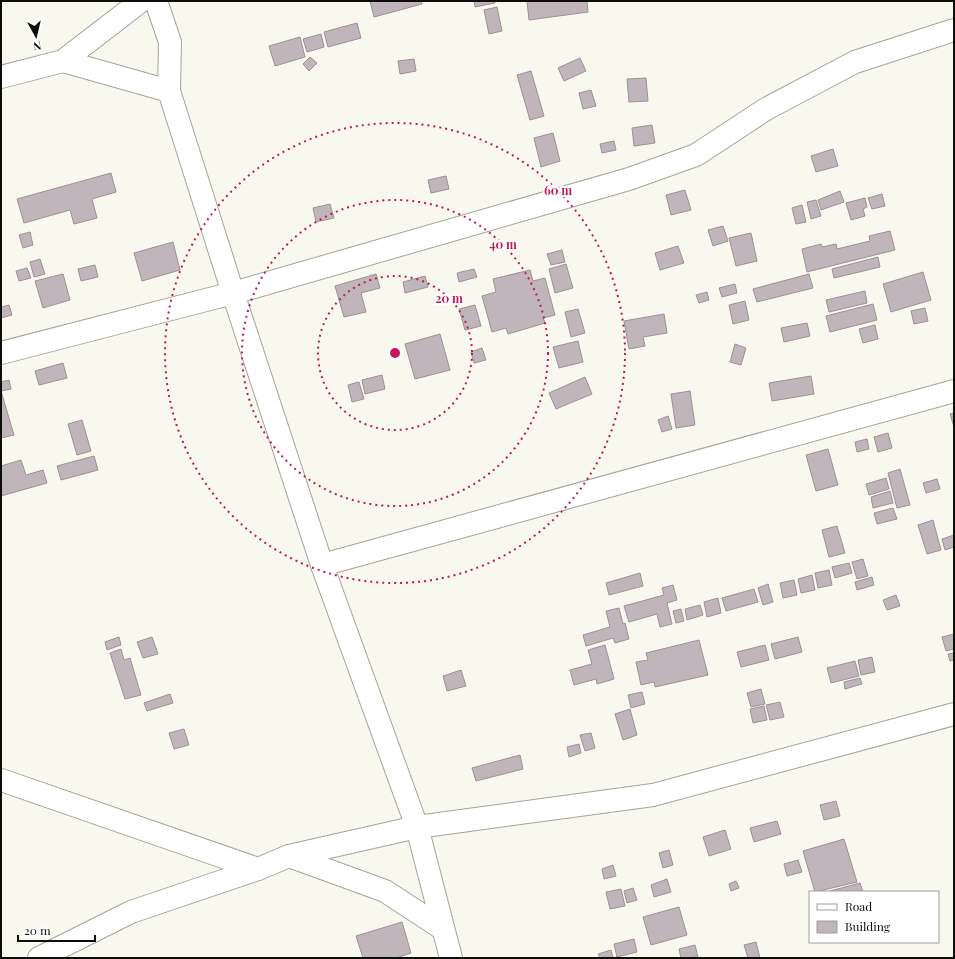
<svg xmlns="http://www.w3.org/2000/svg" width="955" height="959" viewBox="0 0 955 959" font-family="'Playfair Display',serif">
<rect width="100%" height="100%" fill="#f8f8ee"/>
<g fill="#bfb5ba" stroke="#9b9197">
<path d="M 370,1 L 421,1 L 422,4 L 374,17 Z"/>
<path d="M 474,1 L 495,1 L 495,3 L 475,7 Z"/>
<path d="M 527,1 L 587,1 L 588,12 L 529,20 Z"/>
<path d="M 497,7 L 502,31 L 489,34 L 484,10 Z"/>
<path d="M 357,23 L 361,38 L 328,47 L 324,32 Z"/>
<path d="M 321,34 L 324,47 L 307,52 L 303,39 Z"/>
<path d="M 300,37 L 305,57 L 275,66 L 269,46 Z"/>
<path d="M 310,57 L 317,63 L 309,71 L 303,64 Z"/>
<path d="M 580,58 L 586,71 L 564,81 L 558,68 Z"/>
<path d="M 414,59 L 416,71 L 400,74 L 398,61 Z"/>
<path d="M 531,71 L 544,116 L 530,120 L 517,75 Z"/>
<path d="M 646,78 L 648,101 L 629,102 L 627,79 Z"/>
<path d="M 591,90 L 596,106 L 583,109 L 579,93 Z"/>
<path d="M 652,125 L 655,143 L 634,146 L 632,128 Z"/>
<path d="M 553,133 L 560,161 L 541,167 L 534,138 Z"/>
<path d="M 614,141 L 616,150 L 602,153 L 600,144 Z"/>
<path d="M 833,149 L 838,166 L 816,172 L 811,156 Z"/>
<path d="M 111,173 L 116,192 L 92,199 L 97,218 L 74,224 L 70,210 L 24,223 L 17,199 Z"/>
<path d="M 446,176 L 449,189 L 431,193 L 428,180 Z"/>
<path d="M 685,190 L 691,210 L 671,215 L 666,195 Z"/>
<path d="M 840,191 L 844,202 L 821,210 L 818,200 Z"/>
<path d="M 882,194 L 885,206 L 872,209 L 868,198 Z"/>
<path d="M 865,198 L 867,207 L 863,209 L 865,216 L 851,220 L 846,203 Z"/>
<path d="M 816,200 L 821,216 L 811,219 L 807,202 Z"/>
<path d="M 330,204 L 334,218 L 316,222 L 313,208 Z"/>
<path d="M 802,205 L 806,222 L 796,224 L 792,208 Z"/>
<path d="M 723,226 L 728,241 L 713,246 L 708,230 Z"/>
<path d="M 890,231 L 895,250 L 807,272 L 802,249 L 821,244 L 822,247 L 836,244 L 837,249 L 870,241 L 869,236 Z"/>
<path d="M 30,232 L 33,245 L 23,248 L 19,235 Z"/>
<path d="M 751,233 L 757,261 L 736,266 L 729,238 Z"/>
<path d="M 173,242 L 180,270 L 142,281 L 134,253 Z"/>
<path d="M 678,246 L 684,263 L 660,270 L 655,253 Z"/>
<path d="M 562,250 L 565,262 L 551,265 L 547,254 Z"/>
<path d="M 878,257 L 880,267 L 834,278 L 832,269 Z"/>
<path d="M 40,259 L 45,274 L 34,277 L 30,262 Z"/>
<path d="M 566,264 L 573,288 L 555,293 L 549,269 Z"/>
<path d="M 95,265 L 98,277 L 81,281 L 78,269 Z"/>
<path d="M 27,268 L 31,278 L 19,281 L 16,271 Z"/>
<path d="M 474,269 L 477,277 L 459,282 L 457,273 Z"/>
<path d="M 530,270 L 533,281 L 545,278 L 555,315 L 543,318 L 545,323 L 508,334 L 506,328 L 492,332 L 482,296 L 496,292 L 493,279 Z"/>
<path d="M 923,272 L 931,300 L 891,312 L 883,284 Z"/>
<path d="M 63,274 L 70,300 L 43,308 L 35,281 Z"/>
<path d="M 376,274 L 380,288 L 361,293 L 366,312 L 344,317 L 335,286 Z"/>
<path d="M 809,274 L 813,288 L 757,302 L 753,289 Z"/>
<path d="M 425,276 L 428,287 L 405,293 L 403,282 Z"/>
<path d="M 735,284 L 737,293 L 722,297 L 719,288 Z"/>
<path d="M 865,291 L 867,303 L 829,312 L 826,300 Z"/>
<path d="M 707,292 L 709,300 L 699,303 L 696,295 Z"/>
<path d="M 745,301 L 749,320 L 733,324 L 729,305 Z"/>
<path d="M 873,304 L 877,320 L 830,332 L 826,316 Z"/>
<path d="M 9,305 L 12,315 L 1,318 L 1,307 Z"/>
<path d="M 475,305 L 481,326 L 465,330 L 459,309 Z"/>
<path d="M 925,308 L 928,321 L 914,324 L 911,311 Z"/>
<path d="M 578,309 L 585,333 L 571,337 L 565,312 Z"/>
<path d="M 664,314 L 667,333 L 643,337 L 645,346 L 629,349 L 624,321 Z"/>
<path d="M 807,323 L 810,336 L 784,342 L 781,328 Z"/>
<path d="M 875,325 L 878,339 L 863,343 L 859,329 Z"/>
<path d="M 440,334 L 450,370 L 415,379 L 405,344 Z"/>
<path d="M 578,341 L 583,362 L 559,368 L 553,347 Z"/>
<path d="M 735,344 L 746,348 L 741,365 L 730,362 Z"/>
<path d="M 482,348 L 486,360 L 474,363 L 471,352 Z"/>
<path d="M 63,363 L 67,378 L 39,385 L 35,371 Z"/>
<path d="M 382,375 L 385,389 L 365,394 L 362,380 Z"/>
<path d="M 811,376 L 814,394 L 772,401 L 769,383 Z"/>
<path d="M 585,377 L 592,394 L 556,409 L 549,393 Z"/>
<path d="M 9,380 L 11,389 L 1,391 L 14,435 L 1,438 L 1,382 Z"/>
<path d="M 359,382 L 364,399 L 352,402 L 348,385 Z"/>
<path d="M 690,391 L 695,425 L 676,428 L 671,394 Z"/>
<path d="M 954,413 L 954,427 L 950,414 Z"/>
<path d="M 668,416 L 672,429 L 662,432 L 658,420 Z"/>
<path d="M 82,420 L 91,451 L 77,455 L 68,424 Z"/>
<path d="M 888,433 L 892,448 L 878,452 L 874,437 Z"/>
<path d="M 867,439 L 869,449 L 857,452 L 855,442 Z"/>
<path d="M 828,449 L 838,485 L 816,491 L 806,455 Z"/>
<path d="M 94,456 L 98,470 L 61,480 L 57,466 Z"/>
<path d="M 21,460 L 26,475 L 43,470 L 47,483 L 1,496 L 1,466 Z"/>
<path d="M 900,469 L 910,505 L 897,508 L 888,473 Z"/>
<path d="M 886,478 L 889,489 L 869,495 L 866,484 Z"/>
<path d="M 937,479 L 940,489 L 926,493 L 923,483 Z"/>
<path d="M 890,491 L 893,503 L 873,508 L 871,497 Z"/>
<path d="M 893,508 L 897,519 L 877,524 L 874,513 Z"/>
<path d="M 933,520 L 941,550 L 927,554 L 918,525 Z"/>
<path d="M 837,526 L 845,553 L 829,557 L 822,530 Z"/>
<path d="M 954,535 L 954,547 L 945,550 L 942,539 Z"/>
<path d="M 863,559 L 868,576 L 857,579 L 852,562 Z"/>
<path d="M 849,563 L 852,573 L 835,578 L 832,567 Z"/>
<path d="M 829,570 L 832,585 L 818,588 L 815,573 Z"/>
<path d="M 640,573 L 643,586 L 609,595 L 606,583 Z"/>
<path d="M 812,575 L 815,590 L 801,593 L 798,579 Z"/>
<path d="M 872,577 L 874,585 L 857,590 L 855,582 Z"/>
<path d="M 794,580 L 797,595 L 783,598 L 780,583 Z"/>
<path d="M 768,584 L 773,602 L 763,605 L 758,588 Z"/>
<path d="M 673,585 L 677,600 L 667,603 L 672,624 L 660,627 L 657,614 L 629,622 L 624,606 L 664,595 L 662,588 Z"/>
<path d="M 754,589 L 758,602 L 726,611 L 722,598 Z"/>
<path d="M 896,595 L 900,606 L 887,610 L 883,600 Z"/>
<path d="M 718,598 L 721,613 L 707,617 L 704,602 Z"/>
<path d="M 700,605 L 703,615 L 687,620 L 685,609 Z"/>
<path d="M 619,608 L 623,624 L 625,623 L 629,639 L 615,643 L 613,638 L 586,646 L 583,635 L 610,627 L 606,611 Z"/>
<path d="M 681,609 L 684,621 L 676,623 L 673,611 Z"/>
<path d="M 954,634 L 954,649 L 946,651 L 942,637 Z"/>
<path d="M 119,637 L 121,645 L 107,650 L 105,642 Z"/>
<path d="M 152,637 L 158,654 L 143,658 L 137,642 Z"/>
<path d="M 798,637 L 802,652 L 775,659 L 771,644 Z"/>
<path d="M 699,640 L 708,675 L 655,687 L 654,682 L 641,685 L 636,662 L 648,660 L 646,653 Z"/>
<path d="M 605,645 L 614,679 L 597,684 L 596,679 L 574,685 L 570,670 L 592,664 L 588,650 Z"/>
<path d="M 765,645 L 769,660 L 741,667 L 737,652 Z"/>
<path d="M 121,649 L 124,660 L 130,658 L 141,695 L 125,699 L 110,653 Z"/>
<path d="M 954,653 L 954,660 L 950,661 L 948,654 Z"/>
<path d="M 872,657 L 875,672 L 861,675 L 858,660 Z"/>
<path d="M 855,661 L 859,676 L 831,683 L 827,668 Z"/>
<path d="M 461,670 L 466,686 L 447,691 L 443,676 Z"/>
<path d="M 860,678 L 862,684 L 845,689 L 844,682 Z"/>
<path d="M 761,689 L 765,704 L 751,707 L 747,693 Z"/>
<path d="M 642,692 L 645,704 L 631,708 L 628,695 Z"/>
<path d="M 170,694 L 173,703 L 147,711 L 144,703 Z"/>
<path d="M 780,702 L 784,717 L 770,720 L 766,705 Z"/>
<path d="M 764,706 L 767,720 L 753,723 L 750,709 Z"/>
<path d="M 630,709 L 637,735 L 623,740 L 615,714 Z"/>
<path d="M 184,729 L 189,745 L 174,749 L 169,733 Z"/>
<path d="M 591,733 L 595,748 L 585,751 L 580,735 Z"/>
<path d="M 579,744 L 581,753 L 569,757 L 567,747 Z"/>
<path d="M 520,755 L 523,769 L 476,781 L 472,768 Z"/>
<path d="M 836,801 L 840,816 L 824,820 L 820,805 Z"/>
<path d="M 777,821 L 781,834 L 754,842 L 750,828 Z"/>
<path d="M 725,830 L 731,849 L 709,856 L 703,837 Z"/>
<path d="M 844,839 L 857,882 L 815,892 L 803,851 Z"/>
<path d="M 669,850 L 673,865 L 663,868 L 659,853 Z"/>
<path d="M 798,860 L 802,872 L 787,876 L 784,864 Z"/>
<path d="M 613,865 L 616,876 L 604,879 L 602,869 Z"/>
<path d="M 667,879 L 671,892 L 654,897 L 651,885 Z"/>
<path d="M 736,881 L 739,888 L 731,891 L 729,884 Z"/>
<path d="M 860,883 L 863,892 L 830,892 L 830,891 Z"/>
<path d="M 633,888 L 637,900 L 627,903 L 624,891 Z"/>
<path d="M 621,889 L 625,906 L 610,909 L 606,892 Z"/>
<path d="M 679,907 L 687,935 L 651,945 L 643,917 Z"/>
<path d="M 402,922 L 411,953 L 396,958 L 363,958 L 356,936 Z"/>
<path d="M 634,939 L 637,952 L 617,957 L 614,944 Z"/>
<path d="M 756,942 L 760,958 L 748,958 L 744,945 Z"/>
<path d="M 695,945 L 698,957 L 681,958 L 679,949 Z"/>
<path d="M 611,950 L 613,958 L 600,958 L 598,954 Z"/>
</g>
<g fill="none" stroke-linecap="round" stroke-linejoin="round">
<defs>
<g id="minor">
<path d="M 156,1 L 170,42 L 169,91 L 233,293 L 322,565 L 417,827 L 451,958"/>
<path d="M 63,61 L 169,91"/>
<path d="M 1,77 L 63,61 L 141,1"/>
<path d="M 1,353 L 233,293 L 629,179 L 696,155 L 766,109 L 855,62 L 954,30"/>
<path d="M 322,565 L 954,391"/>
<path d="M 1,780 L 258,869"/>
<path d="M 289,856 L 385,891 L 443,929"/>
<path d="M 39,958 L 131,912 L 258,869 L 289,856 L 417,827 L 653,795 L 954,714"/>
</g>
</defs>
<use href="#minor" stroke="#a3a49a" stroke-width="24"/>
<use href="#minor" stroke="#fff" stroke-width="22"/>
</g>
<g fill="none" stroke="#c2185b" stroke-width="2" stroke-dasharray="2 4">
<circle cx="395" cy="353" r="77"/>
<circle cx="395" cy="353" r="153"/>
<circle cx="395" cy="353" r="230"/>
</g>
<circle cx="395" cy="353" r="6" fill="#c2185b" stroke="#fff" stroke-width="2"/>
<g font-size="12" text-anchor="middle" font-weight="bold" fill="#c2185b" stroke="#fff" stroke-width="4" stroke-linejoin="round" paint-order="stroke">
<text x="558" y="195">60 m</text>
<text x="503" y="249">40 m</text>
<text x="449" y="303">20 m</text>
</g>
<rect width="955" height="959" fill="none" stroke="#0d0d09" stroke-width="4"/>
<rect x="809" y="891" width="130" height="52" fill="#ffffff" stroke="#9e9e9d"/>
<rect x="817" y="904" width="20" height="6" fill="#ffffff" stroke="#9e9e9d"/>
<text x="845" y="911" font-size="12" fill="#0d0d09">Road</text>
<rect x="817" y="921" width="20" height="12" fill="#bfb5ba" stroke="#9e9e9d"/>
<text x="845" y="931" font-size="12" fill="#0d0d09">Building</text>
<g transform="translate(36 36) rotate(172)" stroke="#ffffff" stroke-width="3" paint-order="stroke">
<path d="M0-3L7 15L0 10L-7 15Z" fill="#0d0d09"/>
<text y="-6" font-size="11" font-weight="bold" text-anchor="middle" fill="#0d0d09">N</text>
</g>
<path d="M18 935v6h77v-6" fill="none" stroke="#0d0d09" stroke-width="2"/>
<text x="24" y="935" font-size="12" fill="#0d0d09" stroke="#ffffff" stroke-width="3" paint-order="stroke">20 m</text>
</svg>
